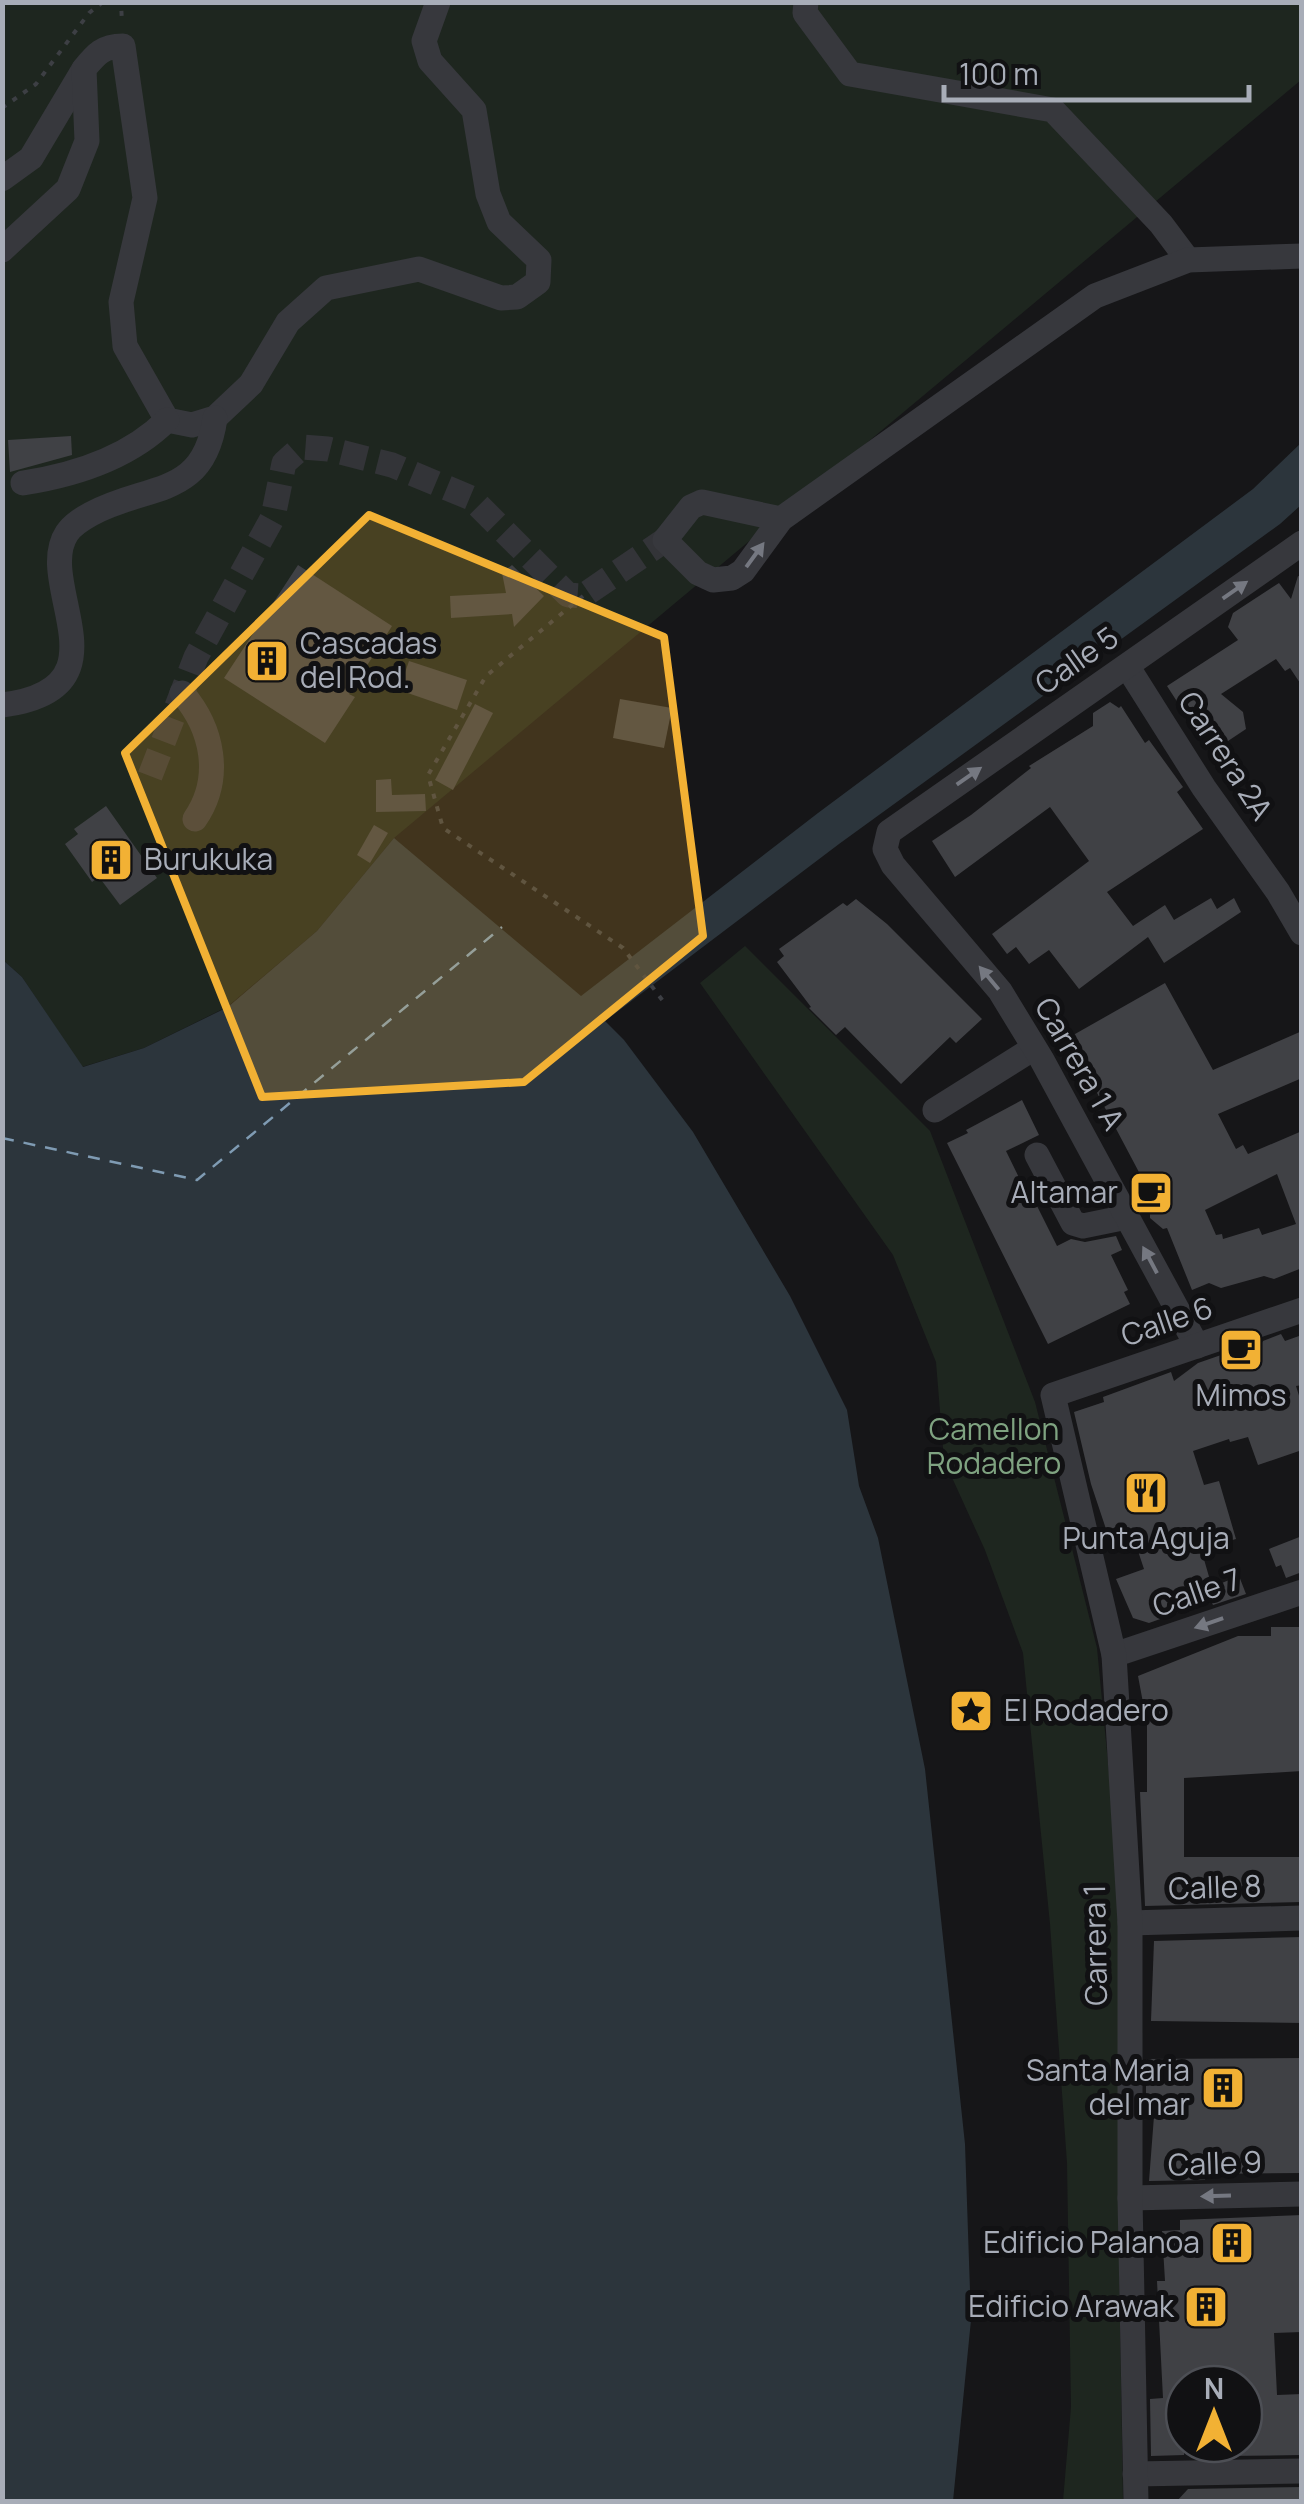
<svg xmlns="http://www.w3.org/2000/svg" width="1304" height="2504" viewBox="0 0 1304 2504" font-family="Manrope,sans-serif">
<rect width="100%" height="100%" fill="#161618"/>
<g fill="#1e261f">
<path d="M 3,3 L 1301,3 L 1301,80 L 394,838 L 317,931 L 227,1007 L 144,1048 L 82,1067 L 22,977 L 3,960 Z"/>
<path d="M 745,946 L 930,1131 L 1035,1402 L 1097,1648 L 1123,1920 L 1118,2198 L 1123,2501 L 1063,2501 L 1071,2407 L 1067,2163 L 1050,1924 L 1023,1653 L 985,1550 L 944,1460 L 936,1362 L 893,1255 L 700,983 Z"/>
</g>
<path fill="#2c353c" d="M 1301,443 L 1301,505 L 1280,524 L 839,844 L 605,1021 L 624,1040 L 693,1132 L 790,1296 L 847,1410 L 859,1486 L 878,1538 L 925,1769 L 965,2144 L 971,2320 L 953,2501 L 3,2501 L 3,960 L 22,977 L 83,1067 L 144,1048 L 228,1007 L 317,931 L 394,838 L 581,996 L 818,813 L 1253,489 Z"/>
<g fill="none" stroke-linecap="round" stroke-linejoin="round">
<path stroke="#7f9bb3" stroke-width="2.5" stroke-dasharray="12 10" stroke-linecap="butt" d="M 2,1138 L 197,1180 L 502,927"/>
</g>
<g fill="#404145" fill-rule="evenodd">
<path d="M 71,436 L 72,455 L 10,472 L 8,440 Z"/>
<path d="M 298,565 L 392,626 L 349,694 L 355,697 L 325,743 L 224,678 Z"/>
<path d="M 512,565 L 544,596 L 514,627 L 512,614 L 451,618 L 450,596 L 506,593 L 502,573 Z"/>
<path d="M 1298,576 L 1302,577 L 1302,686 L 1290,668 L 1285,671 L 1276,659 L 1221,694 L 1243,712 L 1246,729 L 1216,749 L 1192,714 L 1187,717 L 1167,686 L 1238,640 L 1228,627 L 1233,613 L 1279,583 L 1291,599 Z"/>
<path d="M 409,661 L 467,680 L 457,710 L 399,690 Z"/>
<path d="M 620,699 L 672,708 L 664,748 L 613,738 Z"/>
<path d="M 1110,702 L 1119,708 L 1121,706 L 1145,743 L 1149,740 L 1183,787 L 1177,792 L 1203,829 L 1107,892 L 1133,926 L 1165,905 L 1174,920 L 1211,898 L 1217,909 L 1234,898 L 1241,912 L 1164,963 L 1148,937 L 1079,989 L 1049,950 L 1029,964 L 1016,947 L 1007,954 L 992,934 L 1089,861 L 1050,807 L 955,877 L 932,841 L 971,815 L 1031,768 L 1029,766 L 1093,726 L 1093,713 Z"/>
<path d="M 475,704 L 493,713 L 453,790 L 435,780 Z"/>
<path d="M 391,779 L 392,795 L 425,794 L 426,811 L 376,812 L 376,780 Z"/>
<path d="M 106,806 L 157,878 L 120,905 L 99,877 L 92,882 L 65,844 L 78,834 L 74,829 Z"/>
<path d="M 374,825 L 388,833 L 370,863 L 357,855 Z"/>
<path d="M 856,899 L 887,924 L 982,1019 L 956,1043 L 950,1037 L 901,1084 L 845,1027 L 836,1035 L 809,1008 L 811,1007 L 777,962 L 784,956 L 779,949 L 843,903 L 847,906 Z"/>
<path d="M 1165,983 L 1213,1070 L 1302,1031 L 1302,1078 L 1218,1114 L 1236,1149 L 1243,1145 L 1248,1154 L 1302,1131 L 1302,1268 L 1274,1279 L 1264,1276 L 1221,1288 L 1209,1283 L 1192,1290 L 1167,1228 L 1163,1229 L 1150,1218 L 1150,1193 L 1068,1038 ZM 1277,1174 L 1296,1224 L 1262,1235 L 1259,1228 L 1223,1239 L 1222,1234 L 1216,1235 L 1205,1210 Z"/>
<path d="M 1022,1100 L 1039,1135 L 1006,1151 L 1029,1198 L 1032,1196 L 1057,1246 L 1071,1239 L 1085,1242 L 1116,1236 L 1122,1250 L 1111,1255 L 1128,1290 L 1124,1292 L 1130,1304 L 1048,1344 L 947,1143 L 968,1133 L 966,1130 Z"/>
<path d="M 1281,1334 L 1285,1341 L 1299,1336 L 1302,1345 L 1302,1385 L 1296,1386 L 1302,1405 L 1302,1450 L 1258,1465 L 1248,1437 L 1230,1442 L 1229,1439 L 1193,1451 L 1204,1485 L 1219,1481 L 1236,1539 L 1201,1549 L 1212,1587 L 1239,1576 L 1246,1594 L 1213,1605 L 1211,1601 L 1149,1623 L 1133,1618 L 1116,1579 L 1144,1569 L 1131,1530 L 1109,1538 L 1091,1484 L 1074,1412 L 1104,1402 L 1103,1397 L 1171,1372 L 1174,1381 L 1198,1363 L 1224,1354 L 1231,1358 L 1234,1350 L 1252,1344 L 1259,1347 L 1263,1341 Z"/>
<path d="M 1302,1536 L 1302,1572 L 1286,1578 L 1281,1565 L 1276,1567 L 1269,1549 Z"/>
<path d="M 1271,1627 L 1302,1627 L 1302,1771 L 1184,1778 L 1184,1857 L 1302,1857 L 1302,1902 L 1145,1906 L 1140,1792 L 1147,1792 L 1147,1724 L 1138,1676 L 1238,1636 L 1271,1636 Z"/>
<path d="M 1302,1937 L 1302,2023 L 1151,2021 L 1154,1941 Z"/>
<path d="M 1302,2058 L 1302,2173 L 1206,2174 L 1205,2180 L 1149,2181 L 1154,2116 L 1146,2116 L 1146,2059 Z"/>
<path d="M 1302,2215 L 1302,2332 L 1274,2333 L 1277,2395 L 1302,2394 L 1302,2455 L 1223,2456 L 1236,2444 L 1244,2444 L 1244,2384 L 1184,2384 L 1184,2455 L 1151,2456 L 1150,2399 L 1163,2398 L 1157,2281 L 1165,2281 L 1162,2231 L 1180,2230 L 1180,2220 Z"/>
<path d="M 1302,2487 L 1302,2502 L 1176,2502 L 1188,2489 Z"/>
</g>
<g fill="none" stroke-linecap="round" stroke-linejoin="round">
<path stroke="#333438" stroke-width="25" stroke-dasharray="25 12" stroke-linecap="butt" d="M 150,776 L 196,657 L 273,517 L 284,463 L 302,447 L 328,449 L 392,465 L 471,498 L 568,595 L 583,596 L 665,540"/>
<g stroke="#3d3f44" stroke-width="4" stroke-dasharray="5 8" stroke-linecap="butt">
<path d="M 116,2 L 121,3 L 122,23"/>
<path d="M 2,108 L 36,84 L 89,13 L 103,2"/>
<path d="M 583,596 L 486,676 L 428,775 L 443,828 L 623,948 L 666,1005"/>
</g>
<g stroke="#37383d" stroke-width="25">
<path d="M 806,2 L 805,13 L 850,74 L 1053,110 L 1161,224 L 1188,260"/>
<path d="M 2,179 L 31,158 L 84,69"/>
<path d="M 2,250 L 68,189 L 87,141 L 84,69 C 96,54 103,46 123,46 L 145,198 L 121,302 L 125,346 L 167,420 L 192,425 L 215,418 L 251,384 L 288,322 L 326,288 L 419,269 L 501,298 L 517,297 L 538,282 L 539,260 L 499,222 L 488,194 L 474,110 L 430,61 L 424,41 L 438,2"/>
<path d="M 23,483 C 75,475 129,458 167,420"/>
<path d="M 781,519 L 702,502 L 691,507 L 665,540 L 698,573 L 713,580 L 732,578 L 743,571 L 781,519 L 1095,296 L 1188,260 L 1302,256"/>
<path d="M 1127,666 L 1204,788 L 1278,892 L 1302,933"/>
<path d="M 182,693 C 213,729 223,778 195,819"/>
<path d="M 2,705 C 133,689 33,584 67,533 C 73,524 82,519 91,514 C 148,483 204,499 215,418"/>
<path d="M 935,1110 L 1034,1048"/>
<path d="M 1037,1155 L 1073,1223 L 1083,1226 L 1127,1217"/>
<path d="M 1197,1346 L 1042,1060 L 1000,991 L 893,865 L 885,849 L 889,832 L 1302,543"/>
<path d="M 1114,1655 L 1302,1592"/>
<path d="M 1130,1923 L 1302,1918"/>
<path d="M 1130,2198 L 1302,2194"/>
<path d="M 1135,2474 L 1302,2471"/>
<path d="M 1136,2502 L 1130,2198 L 1130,1923 L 1114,1655 L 1053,1395 L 1302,1310"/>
</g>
</g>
<defs><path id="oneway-solid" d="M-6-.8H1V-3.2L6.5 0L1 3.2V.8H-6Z" transform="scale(2.5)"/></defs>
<g fill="#757881">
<use href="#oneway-solid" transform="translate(755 555) rotate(-54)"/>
<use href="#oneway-solid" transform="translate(1235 590) rotate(-35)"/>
<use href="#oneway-solid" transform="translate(969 776) rotate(-35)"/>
<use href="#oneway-solid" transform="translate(989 978) rotate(-130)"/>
<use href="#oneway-solid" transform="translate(1150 1260) rotate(-118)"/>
<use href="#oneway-solid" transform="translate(1209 1623) rotate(161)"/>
<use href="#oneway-solid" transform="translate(1216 2196) rotate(178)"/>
</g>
<path fill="#f2b134" fill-opacity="0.2" stroke="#f2b134" stroke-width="8" stroke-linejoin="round" d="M 369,515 L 664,637 L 703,936 L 524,1082 L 262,1097 L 125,753 Z"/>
<defs>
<symbol id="building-square" viewBox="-11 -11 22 22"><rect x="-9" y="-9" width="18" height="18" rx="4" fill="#f2b134" stroke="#111113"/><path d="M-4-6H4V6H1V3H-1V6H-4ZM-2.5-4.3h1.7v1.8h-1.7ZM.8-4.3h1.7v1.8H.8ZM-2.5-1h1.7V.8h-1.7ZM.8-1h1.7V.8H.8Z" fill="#111"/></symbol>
<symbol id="cafe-square" viewBox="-11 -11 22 22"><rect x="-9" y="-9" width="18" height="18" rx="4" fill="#f2b134" stroke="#111113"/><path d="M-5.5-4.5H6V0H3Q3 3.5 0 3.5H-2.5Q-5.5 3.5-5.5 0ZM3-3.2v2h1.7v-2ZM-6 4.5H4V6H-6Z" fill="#111"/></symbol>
<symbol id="restaurant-square" viewBox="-11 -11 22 22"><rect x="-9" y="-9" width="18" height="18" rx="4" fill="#f2b134" stroke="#111113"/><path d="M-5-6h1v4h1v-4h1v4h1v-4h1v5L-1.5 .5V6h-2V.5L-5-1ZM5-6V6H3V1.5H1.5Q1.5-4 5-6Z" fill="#111"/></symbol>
<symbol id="sight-square" viewBox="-11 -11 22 22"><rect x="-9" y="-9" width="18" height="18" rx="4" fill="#f2b134" stroke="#111113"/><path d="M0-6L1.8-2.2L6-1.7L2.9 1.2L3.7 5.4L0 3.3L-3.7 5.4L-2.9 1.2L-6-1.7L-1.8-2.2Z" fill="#111"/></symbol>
</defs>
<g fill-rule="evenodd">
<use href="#building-square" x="242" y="636" width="50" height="50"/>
<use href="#building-square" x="86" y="835" width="50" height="50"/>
<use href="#cafe-square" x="1126" y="1168" width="50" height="50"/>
<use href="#cafe-square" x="1216" y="1325" width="50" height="50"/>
<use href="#restaurant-square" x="1121" y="1468" width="50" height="50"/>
<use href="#sight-square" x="946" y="1686" width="50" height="50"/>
<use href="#building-square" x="1198" y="2063" width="50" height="50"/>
<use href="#building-square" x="1207" y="2218" width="50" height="50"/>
<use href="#building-square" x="1181" y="2282" width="50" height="50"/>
</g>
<g text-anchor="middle" stroke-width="10" stroke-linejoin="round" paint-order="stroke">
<g font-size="30" fill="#a8adb8" stroke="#111113" text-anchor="end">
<text x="300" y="654" text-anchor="start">Cascadas<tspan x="300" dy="34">del Rod.</tspan></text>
<text x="144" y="870" text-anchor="start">Burukuka</text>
<text x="1118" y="1203">Altamar</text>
<text x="1241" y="1406" text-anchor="middle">Mimos</text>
<text x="1146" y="1549" text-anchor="middle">Punta Aguja</text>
<text x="1004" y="1721" text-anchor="start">El Rodadero</text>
<text x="1190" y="2081">Santa Maria<tspan x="1190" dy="34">del mar</tspan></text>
<text x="1200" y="2253">Edificio Palanoa</text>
<text x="1174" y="2317">Edificio Arawak</text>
</g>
<g font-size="30" fill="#a8adb8" stroke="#111113">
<text transform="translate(1077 661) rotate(-35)" y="10">Calle 5</text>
<text transform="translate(1225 756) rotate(57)" y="10">Carrera 2A</text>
<text transform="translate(1079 1064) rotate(60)" y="10">Carrera 1 A</text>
<text transform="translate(1167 1322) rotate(-19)" y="10">Calle 6</text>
<text transform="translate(1197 1593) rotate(-19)" y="10">Calle 7</text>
<text transform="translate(1215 1888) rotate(-2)" y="10">Calle 8</text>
<text transform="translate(1096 1945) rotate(-91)" y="10">Carrera 1</text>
<text transform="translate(1215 2164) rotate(-2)" y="10">Calle 9</text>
</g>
<g font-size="30" fill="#7fa381" stroke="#111113">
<text x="994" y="1440">Camellon<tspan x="994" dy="34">Rodadero</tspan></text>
</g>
</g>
<rect width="1304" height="2504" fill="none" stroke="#a8adb8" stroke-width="10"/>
<g transform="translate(1214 2414)"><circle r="48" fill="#111113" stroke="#4d4f55" stroke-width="2.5"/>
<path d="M0-8L18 38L0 25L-18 38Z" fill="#f2b134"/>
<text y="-15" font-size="28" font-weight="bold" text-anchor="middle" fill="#a8adb8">N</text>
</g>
<path d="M944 85v15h305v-15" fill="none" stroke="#a8adb8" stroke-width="5"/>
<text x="959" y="85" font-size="30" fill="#a8adb8" stroke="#111113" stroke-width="8" paint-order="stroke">100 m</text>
</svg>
